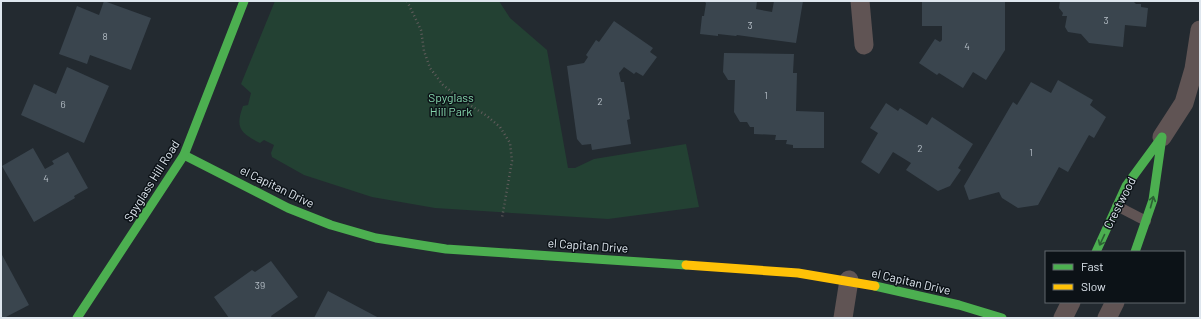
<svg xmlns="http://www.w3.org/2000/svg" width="1201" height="319" viewBox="0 0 1201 319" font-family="Barlow,sans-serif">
<rect width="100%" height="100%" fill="#232a30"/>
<path fill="#234133" d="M 275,1 L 499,1 L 510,18 L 547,50 L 568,168 L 575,168 L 594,159 L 686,144 L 699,207 L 608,219 L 435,208 L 372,197 L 304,175 L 272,157 L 271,153 L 274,145 L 264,140 L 260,143 C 240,133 235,128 243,106 L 248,105 L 251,93 L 241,84 Z"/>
<g fill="#3a454e">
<path d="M 104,1 L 151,18 L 131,70 L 90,55 L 87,64 L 59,54 L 77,6 L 99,15 Z"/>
<path d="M 704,1 L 757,1 L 756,9 L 772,12 L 774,1 L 803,1 L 796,43 L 737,35 L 736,36 L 718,34 L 718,36 L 700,34 L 702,16 L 704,16 L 706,3 Z"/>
<path d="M 922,1 L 1005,2 L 1005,50 L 986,80 L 973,72 L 963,88 L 939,73 L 937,75 L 919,63 L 935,39 L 940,42 L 942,40 L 942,26 L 922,26 Z"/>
<path d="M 1060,1 L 1133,1 L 1136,4 L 1141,4 L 1141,7 L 1148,8 L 1146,27 L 1125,25 L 1123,47 L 1089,43 L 1081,34 L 1068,32 L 1065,27 L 1067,16 L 1062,16 L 1063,13 L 1059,8 Z"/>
<path d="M 614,21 L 653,48 L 650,52 L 657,57 L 643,76 L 636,72 L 634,74 L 624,67 L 619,73 L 621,82 L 624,82 L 630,119 L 627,120 L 631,144 L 592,150 L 591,144 L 582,145 L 577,139 L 567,66 L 584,63 L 588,57 L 586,55 L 596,40 L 599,42 Z"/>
<path d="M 724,53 L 794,54 L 793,73 L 797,73 L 796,111 L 824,112 L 824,148 L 793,148 L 793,145 L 786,144 L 787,140 L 775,140 L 776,135 L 754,134 L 754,127 L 750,127 L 747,122 L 740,122 L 734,112 L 735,80 L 728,80 L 723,72 Z"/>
<path d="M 67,67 L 109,86 L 84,143 L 21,115 L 34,84 L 56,94 Z"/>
<path d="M 1058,80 L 1093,100 L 1090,105 L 1106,117 L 1094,138 L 1089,135 L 1068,172 L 1059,167 L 1038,205 L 1018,208 L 1002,198 L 999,192 L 969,200 L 964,186 L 1013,102 L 1017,105 L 1031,82 L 1051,93 Z"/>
<path d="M 886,103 L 898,111 L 900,108 L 927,125 L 932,117 L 973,144 L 958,168 L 961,170 L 950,186 L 938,191 L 906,170 L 911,163 L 893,152 L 879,174 L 861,162 L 878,133 L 870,128 Z"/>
<path d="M 33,148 L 45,169 L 54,164 L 52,161 L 68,152 L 88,188 L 74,196 L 75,198 L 34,222 L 2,166 Z"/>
<path d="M 1,253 L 29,305 L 4,318 L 1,318 Z"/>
<path d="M 271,261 L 298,297 L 271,316 L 272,318 L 229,318 L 214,297 L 252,270 L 255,272 Z"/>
<path d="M 328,291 L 379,318 L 314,318 Z"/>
</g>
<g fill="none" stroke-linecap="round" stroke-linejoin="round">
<path stroke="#625d5d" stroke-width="2.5" stroke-dasharray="1 3" stroke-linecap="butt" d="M 407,1 L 421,30 L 424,51 L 430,68 L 443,85 L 459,98 L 487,116 L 500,127 L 510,143 L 512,161 L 502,218"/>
<path stroke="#605454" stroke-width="10" d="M 1117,206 L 1146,221"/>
<g stroke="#605454" stroke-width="19">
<path d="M 860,1 L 864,45"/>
<path d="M 1162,137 L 1184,103 L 1194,69 L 1200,30"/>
<path d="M 843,318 L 849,280"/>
<path d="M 1063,318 L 1071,302"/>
<path d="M 1107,318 L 1115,302"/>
</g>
<g stroke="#4caf50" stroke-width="9">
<path d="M 184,155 L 288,208 L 331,225 L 376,238 L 446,249 L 686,265"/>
<path d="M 1096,252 L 1126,186 L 1162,137 L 1153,200 L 1135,252"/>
<path d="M 875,286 L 959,305 L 1002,318"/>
<path d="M 77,318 L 184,155 L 244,1"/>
</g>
<path stroke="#ffc107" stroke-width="9" d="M 686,265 L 798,273 L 875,286"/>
</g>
<defs><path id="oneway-shaft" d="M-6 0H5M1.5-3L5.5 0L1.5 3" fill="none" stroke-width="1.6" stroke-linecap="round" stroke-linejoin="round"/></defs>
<g stroke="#2c6034">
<use href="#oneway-shaft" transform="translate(1152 202) rotate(-75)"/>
<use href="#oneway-shaft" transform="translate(1102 240) rotate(115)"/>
</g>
<g text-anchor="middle" stroke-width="3" stroke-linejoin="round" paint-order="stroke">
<g font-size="10" fill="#b5bec6">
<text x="1106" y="24">3</text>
<text x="750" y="29">3</text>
<text x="105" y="40">8</text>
<text x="967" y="50">4</text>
<text x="766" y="99">1</text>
<text x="600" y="105">2</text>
<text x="63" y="108">6</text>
<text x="920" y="152">2</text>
<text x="1031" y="156">1</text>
<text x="46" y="182">4</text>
<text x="260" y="289">39</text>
</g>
<g font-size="12" fill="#85d6ac" stroke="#0c1217">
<text x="451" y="102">Spyglass<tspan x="451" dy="14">Hill Park</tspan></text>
</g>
<g font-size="12" fill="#dee6ee" stroke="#0c1217">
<text transform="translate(152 181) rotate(-58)" y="4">Spyglass Hill Road</text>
<text transform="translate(277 187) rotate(26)" y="4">el Capitan Drive</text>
<text transform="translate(1120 203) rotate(-63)" y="4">Crestwood</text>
<text transform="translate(588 246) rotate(4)" y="4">el Capitan Drive</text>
<text transform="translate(911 282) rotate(13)" y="4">el Capitan Drive</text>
</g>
</g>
<rect width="1201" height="319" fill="none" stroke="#dee6ee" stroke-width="4"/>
<rect x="1045" y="251" width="140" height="52" fill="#0c1217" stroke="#60676d"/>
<rect x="1053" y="264" width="20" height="6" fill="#4caf50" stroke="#60676d"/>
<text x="1081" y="271" font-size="12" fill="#dee6ee">Fast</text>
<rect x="1053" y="284" width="20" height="6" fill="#ffc107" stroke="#60676d"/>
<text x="1081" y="291" font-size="12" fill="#dee6ee">Slow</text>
</svg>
